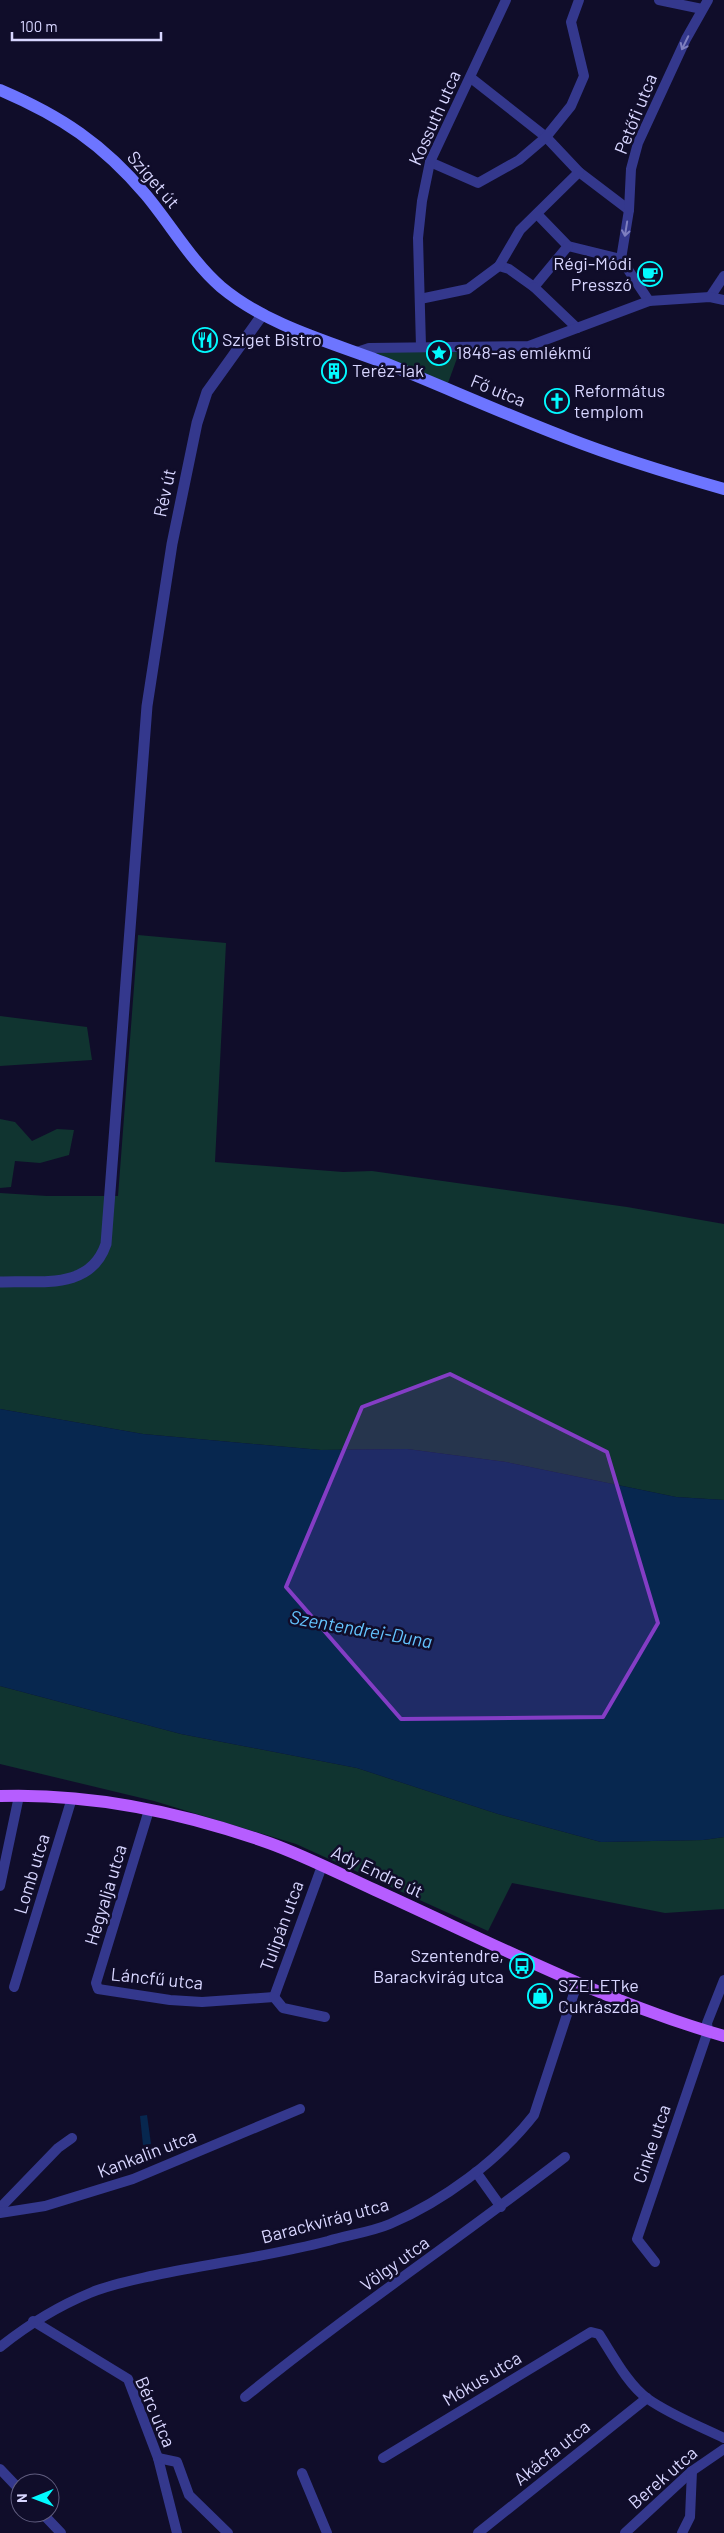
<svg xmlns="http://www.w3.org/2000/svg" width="724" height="2533" viewBox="0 0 724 2533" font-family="Barlow,sans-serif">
<rect width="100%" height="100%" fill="#100d2a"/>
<g fill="#103430">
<path d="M 460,350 L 448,383 L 372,354 L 388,351 Z"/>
<path d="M 138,935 L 226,943 L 215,1162 L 343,1172 L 372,1171 L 627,1207 L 724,1224 L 724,1500 L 676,1497 L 506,1462 L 407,1449 L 321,1450 L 143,1434 L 0,1409 L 0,1193 L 47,1196 L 118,1196 Z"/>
<path d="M 0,1016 L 87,1027 L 92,1060 L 0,1066 Z"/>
<path d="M 0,1119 L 15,1122 L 32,1141 L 57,1129 L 74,1130 L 69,1155 L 40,1163 L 15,1161 L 11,1187 L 0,1188 Z"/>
<path d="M 0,1686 L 181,1734 L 357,1768 L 498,1814 L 601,1842 L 703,1840 L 724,1837 L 724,1909 L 665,1913 L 512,1883 L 488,1931 L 296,1844 L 154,1801 L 0,1764 Z"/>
</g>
<g fill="#07274f">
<path d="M 0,1409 L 143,1434 L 321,1450 L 407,1449 L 506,1462 L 676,1497 L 724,1500 L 724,1837 L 703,1840 L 601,1842 L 498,1814 L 357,1768 L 181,1734 L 0,1686 Z"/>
<path d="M 147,2115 L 151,2144 L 143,2145 L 140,2116 Z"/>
</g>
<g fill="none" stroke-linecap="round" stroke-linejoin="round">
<g stroke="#34388d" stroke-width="10">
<path d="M 659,0 L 702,9"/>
<path d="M 471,78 L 546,137 L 579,172 L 629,210"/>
<path d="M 430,162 L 478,183 L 519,160 L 546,137 L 571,106 L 584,76 L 571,22 L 579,0"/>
<path d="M 537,214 L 568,246 L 621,259"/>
<path d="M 499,266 L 509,269 L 534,287 L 568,246"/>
<path d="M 534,287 L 577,328"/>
<path d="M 710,297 L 724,276"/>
<path d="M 420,299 L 468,289 L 499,266 L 520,230 L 579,172"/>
<path d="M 649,301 L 621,259 L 629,210 L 631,169 L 638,143 L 686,39 L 708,0"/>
<path d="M 421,346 L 418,238 L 422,201 L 430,162 L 506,0"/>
<path d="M 357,352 L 369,348 L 529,346 L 649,301 L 710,297 L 724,300"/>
<path d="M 149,1810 L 96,1983 L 98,1989 L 170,2000 L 202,2002 L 274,1997"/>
<path d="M 0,1886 L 19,1796"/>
<path d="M 14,1987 L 72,1798"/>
<path d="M 274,1997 L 322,1866"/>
<path d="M 274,1997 L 283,2008 L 325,2017"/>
<path d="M 476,2172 L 501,2207"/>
<path d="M 0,2208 L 58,2148 L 72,2138"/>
<path d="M 0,2213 L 45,2206 L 133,2179 L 300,2109"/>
<path d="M 655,2262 L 637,2239 L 708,2031 L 707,2023 L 724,1980"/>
<path d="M 33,2321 L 128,2379 L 158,2458 L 177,2533"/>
<path d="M 0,2347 C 29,2324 56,2307 90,2293 C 111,2284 134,2280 156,2275 C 213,2263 271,2256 328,2241 C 348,2235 371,2232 390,2224 C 443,2201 498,2161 534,2115 L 577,1984"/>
<path d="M 245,2397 C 348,2313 459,2239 565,2157"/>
<path d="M 158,2458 L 177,2462 L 189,2495 L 228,2533"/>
<path d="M 383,2458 L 591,2332 L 599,2334 C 612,2354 628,2385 648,2399 C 671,2415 699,2426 724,2438"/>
<path d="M 0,2469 L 20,2490"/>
<path d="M 302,2473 L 327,2533"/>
<path d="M 42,2513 L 61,2533"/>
<path d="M 478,2533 L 647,2398"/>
<path d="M 625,2533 L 692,2471 L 724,2449"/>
<path d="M 682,2533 L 690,2517 L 692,2471"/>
</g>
<path stroke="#34388d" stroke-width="11" d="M 0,1282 C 40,1280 90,1291 106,1244 L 147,706 L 172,544 L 197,423 L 207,392 L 263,314"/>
<path stroke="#6d75ff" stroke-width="12" d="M 0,90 C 61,116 103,144 146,195 C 171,225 192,262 221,287 C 269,327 334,343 390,365 C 449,389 507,415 567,438 C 618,458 671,474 724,489"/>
<path stroke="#b65dff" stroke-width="12" d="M 0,1796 C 91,1793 184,1813 269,1843 C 305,1856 340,1874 375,1890 C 490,1942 602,2001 724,2036"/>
</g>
<defs><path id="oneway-shaft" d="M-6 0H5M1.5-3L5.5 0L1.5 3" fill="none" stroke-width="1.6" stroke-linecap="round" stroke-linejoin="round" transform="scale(1.25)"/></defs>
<g stroke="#7e7fc0">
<use href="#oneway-shaft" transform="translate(685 43) rotate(116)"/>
<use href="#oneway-shaft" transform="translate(626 229) rotate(99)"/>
</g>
<path fill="#843dc5" fill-opacity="0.2" stroke="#843dc5" stroke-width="4" stroke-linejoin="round" d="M 450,1374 L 607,1452 L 658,1623 L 603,1717 L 401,1719 L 286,1587 L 362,1407 Z"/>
<defs>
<symbol id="cafe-ring" viewBox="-11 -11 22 22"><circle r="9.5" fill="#100d2a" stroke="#02faff" stroke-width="1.5"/><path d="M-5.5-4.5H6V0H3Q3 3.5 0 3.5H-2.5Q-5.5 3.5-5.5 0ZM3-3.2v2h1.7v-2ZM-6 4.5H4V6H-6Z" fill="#02faff"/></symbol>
<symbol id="restaurant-ring" viewBox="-11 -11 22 22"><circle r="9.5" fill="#100d2a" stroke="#02faff" stroke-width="1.5"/><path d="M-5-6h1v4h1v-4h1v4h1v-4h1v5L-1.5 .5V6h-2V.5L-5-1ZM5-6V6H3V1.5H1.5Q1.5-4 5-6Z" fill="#02faff"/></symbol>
<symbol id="sight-ring" viewBox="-11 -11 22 22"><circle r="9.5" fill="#100d2a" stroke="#02faff" stroke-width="1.5"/><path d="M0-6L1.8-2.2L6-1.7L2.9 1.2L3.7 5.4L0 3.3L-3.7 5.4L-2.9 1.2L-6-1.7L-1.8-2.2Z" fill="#02faff"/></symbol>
<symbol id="building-ring" viewBox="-11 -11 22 22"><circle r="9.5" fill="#100d2a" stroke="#02faff" stroke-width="1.5"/><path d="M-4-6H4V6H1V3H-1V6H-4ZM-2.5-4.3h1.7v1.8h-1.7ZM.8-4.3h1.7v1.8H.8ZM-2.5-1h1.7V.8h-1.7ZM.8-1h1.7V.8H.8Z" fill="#02faff"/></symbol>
<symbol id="church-ring" viewBox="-11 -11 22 22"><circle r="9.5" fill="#100d2a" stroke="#02faff" stroke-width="1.5"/><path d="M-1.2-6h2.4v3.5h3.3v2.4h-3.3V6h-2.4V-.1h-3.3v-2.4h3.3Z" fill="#02faff"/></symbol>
<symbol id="bus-ring" viewBox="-11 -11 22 22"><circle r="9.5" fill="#100d2a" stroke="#02faff" stroke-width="1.5"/><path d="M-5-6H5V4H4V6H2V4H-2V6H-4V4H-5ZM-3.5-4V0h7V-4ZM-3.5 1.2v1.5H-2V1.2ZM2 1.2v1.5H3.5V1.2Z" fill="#02faff"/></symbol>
<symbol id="shop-ring" viewBox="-11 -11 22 22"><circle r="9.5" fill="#100d2a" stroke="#02faff" stroke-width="1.5"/><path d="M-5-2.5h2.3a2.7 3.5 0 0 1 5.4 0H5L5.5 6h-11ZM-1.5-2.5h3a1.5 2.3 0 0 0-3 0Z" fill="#02faff"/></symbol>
</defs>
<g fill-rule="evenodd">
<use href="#cafe-ring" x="636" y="260" width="28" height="28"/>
<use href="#restaurant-ring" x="191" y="326" width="28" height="28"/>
<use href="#sight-ring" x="425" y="339" width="28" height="28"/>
<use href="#building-ring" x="320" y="357" width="28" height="28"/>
<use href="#church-ring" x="543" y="387" width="28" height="28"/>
<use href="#bus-ring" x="508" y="1952" width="28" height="28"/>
<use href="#shop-ring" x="526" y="1982" width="28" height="28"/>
</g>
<g text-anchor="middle" stroke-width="5" stroke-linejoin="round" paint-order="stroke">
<g font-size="18" fill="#d8d6ff" stroke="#100d2a">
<text transform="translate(636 114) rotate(-68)" y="6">Petőfi utca</text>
<text transform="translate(435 118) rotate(-66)" y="6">Kossuth utca</text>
<text transform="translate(153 180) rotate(49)" y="6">Sziget út</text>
<text transform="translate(498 391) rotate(22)" y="6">Fő utca</text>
<text transform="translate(165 493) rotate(-78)" y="6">Rév út</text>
<text transform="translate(377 1872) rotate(25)" y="6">Ady Endre út</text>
<text transform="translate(32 1874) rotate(-73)" y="6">Lomb utca</text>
<text transform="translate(106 1895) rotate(-73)" y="6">Hegyalja utca</text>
<text transform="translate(282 1926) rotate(-70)" y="6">Tulipán utca</text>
<text transform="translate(157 1979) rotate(6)" y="6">Láncfű utca</text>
<text transform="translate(652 2144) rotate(-71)" y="6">Cinke utca</text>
<text transform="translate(147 2154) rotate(-21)" y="6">Kankalin utca</text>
<text transform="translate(325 2221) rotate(-15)" y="6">Barackvirág utca</text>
<text transform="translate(395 2264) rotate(-36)" y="6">Völgy utca</text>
<text transform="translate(482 2379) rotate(-31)" y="6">Mókus utca</text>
<text transform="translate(155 2412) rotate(67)" y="6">Bérc utca</text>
<text transform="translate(552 2453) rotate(-39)" y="6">Akácfa utca</text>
<text transform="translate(663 2478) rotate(-41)" y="6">Berek utca</text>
</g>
<g font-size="18" fill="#d8d6ff" stroke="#100d2a" text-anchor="start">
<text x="632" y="270" text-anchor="end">Régi-Módi<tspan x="632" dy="21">Presszó</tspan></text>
<text x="222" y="346">Sziget Bistro</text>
<text x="456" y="359">1848-as emlékmű</text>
<text x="352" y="377">Teréz-lak</text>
<text x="574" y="397">Református<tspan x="574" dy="21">templom</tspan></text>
<text x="504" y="1962" text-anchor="end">Szentendre,<tspan x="504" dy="21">Barackvirág utca</tspan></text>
<text x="558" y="1992">SZELETke<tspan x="558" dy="21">Cukrászda</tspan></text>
</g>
<g font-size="19" font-style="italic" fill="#64c4ff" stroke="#100d2a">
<text transform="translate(361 1629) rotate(10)" y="7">Szentendrei-Duna</text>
</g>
</g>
<g transform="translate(35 2498) rotate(269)"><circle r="24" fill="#100d2a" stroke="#605d7f"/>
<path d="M0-4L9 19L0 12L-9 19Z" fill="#02faff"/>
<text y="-8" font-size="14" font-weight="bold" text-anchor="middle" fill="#d8d6ff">N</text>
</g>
<path d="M12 32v8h149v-8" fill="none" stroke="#d8d6ff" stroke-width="2.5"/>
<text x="20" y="32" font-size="15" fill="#d8d6ff" stroke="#100d2a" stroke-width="4" paint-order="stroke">100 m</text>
</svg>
